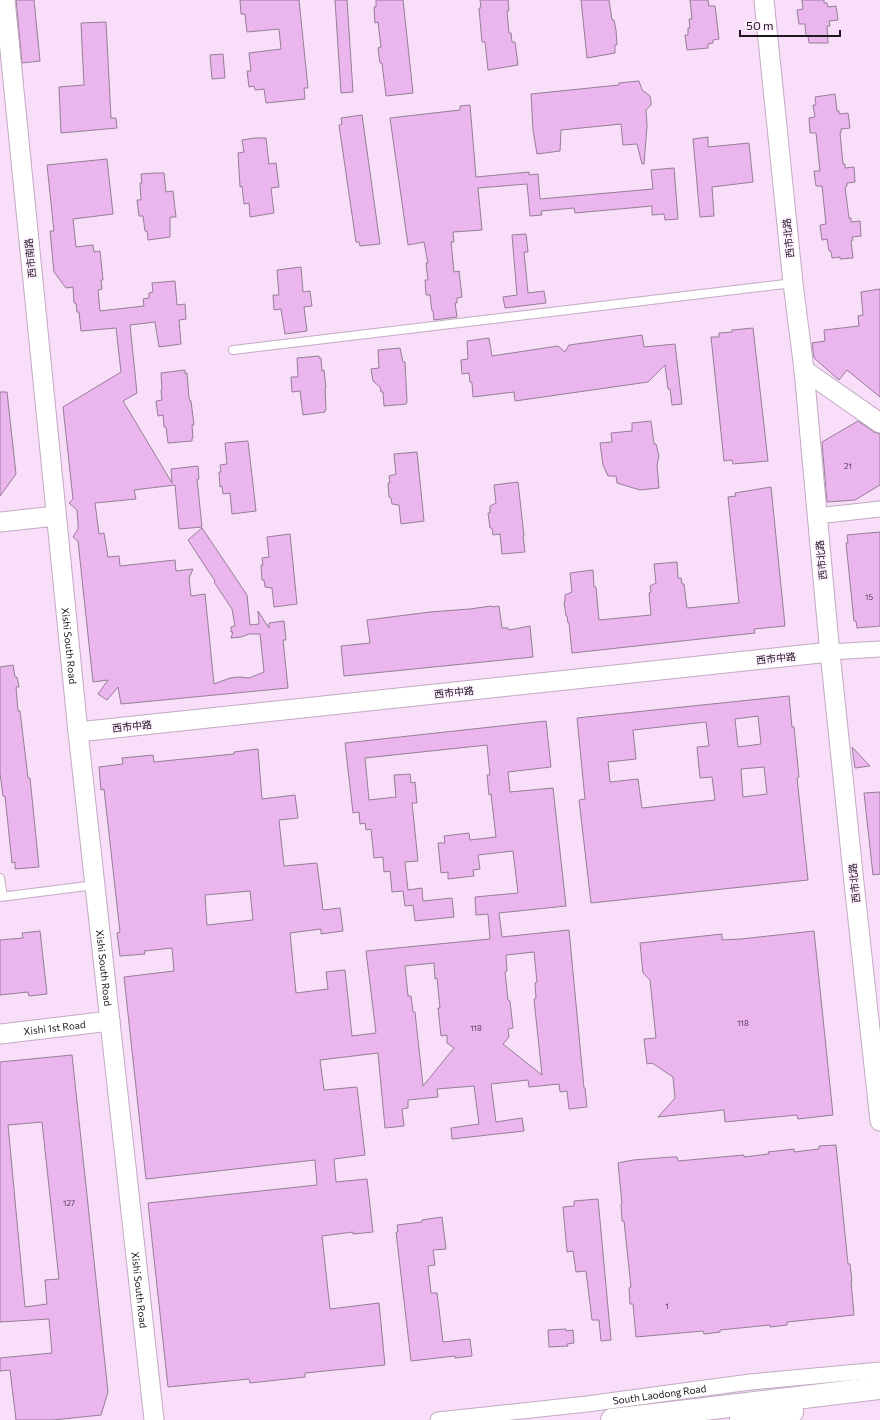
<svg xmlns="http://www.w3.org/2000/svg" width="880" height="1420" viewBox="0 0 880 1420" font-family="Commissioner,'Noto Sans SC',sans-serif">
<rect width="100%" height="100%" fill="#f8def8"/>
<g fill="#ebb6ee" stroke="#957e96" fill-rule="evenodd">
<path d="M 16,0 L 34,0 L 40,61 L 22,63 Z"/>
<path d="M 240,0 L 299,0 L 308,88 L 304,88 L 305,99 L 266,103 L 264,89 L 255,90 L 254,86 L 249,87 L 247,71 L 251,71 L 249,53 L 281,49 L 279,29 L 247,32 L 245,14 L 241,14 Z"/>
<path d="M 335,0 L 347,0 L 353,92 L 341,93 Z"/>
<path d="M 376,0 L 403,0 L 413,93 L 386,96 L 382,63 L 380,63 L 378,48 L 381,47 L 378,22 L 375,23 L 374,7 L 376,7 Z"/>
<path d="M 480,0 L 508,0 L 509,11 L 507,11 L 509,33 L 511,33 L 512,42 L 515,42 L 518,65 L 488,70 L 485,42 L 482,42 L 479,8 L 481,8 Z"/>
<path d="M 581,0 L 609,0 L 612,20 L 614,20 L 616,30 L 617,45 L 615,45 L 615,53 L 587,58 Z"/>
<path d="M 690,0 L 708,0 L 709,6 L 715,6 L 719,39 L 713,40 L 713,43 L 708,44 L 708,48 L 687,50 L 685,35 L 688,35 L 688,28 L 690,28 L 689,19 L 692,19 Z"/>
<path d="M 802,0 L 824,0 L 824,3 L 827,3 L 828,7 L 836,6 L 838,20 L 829,21 L 830,26 L 827,26 L 828,43 L 809,43 L 808,36 L 806,36 L 805,24 L 799,24 L 797,10 L 803,9 Z"/>
<path d="M 106,22 L 111,118 L 116,118 L 117,128 L 61,133 L 59,87 L 84,85 L 81,23 Z"/>
<path d="M 223,54 L 225,78 L 212,79 L 210,55 Z"/>
<path d="M 639,81 L 642,90 L 650,96 L 651,101 L 651,105 L 646,110 L 647,126 L 644,164 L 642,164 L 637,144 L 623,145 L 621,124 L 561,130 L 560,151 L 537,154 L 533,130 L 531,94 L 619,85 L 619,83 Z"/>
<path d="M 835,94 L 837,111 L 839,111 L 839,114 L 848,113 L 850,128 L 841,129 L 841,133 L 840,133 L 843,164 L 845,164 L 845,168 L 854,167 L 855,182 L 847,183 L 847,186 L 845,187 L 849,218 L 851,218 L 851,222 L 860,221 L 861,236 L 852,237 L 853,240 L 851,241 L 853,258 L 840,259 L 840,257 L 832,258 L 831,251 L 829,251 L 827,239 L 822,240 L 820,225 L 826,224 L 822,186 L 816,186 L 814,171 L 820,171 L 816,133 L 810,133 L 809,118 L 815,117 L 813,105 L 816,105 L 815,97 Z"/>
<path d="M 470,105 L 476,177 L 529,172 L 529,175 L 538,174 L 540,199 L 653,189 L 651,170 L 674,168 L 678,219 L 665,220 L 664,214 L 652,215 L 652,206 L 575,213 L 574,208 L 541,211 L 542,215 L 530,216 L 527,184 L 478,188 L 482,230 L 453,232 L 454,242 L 451,242 L 454,272 L 459,271 L 462,297 L 457,298 L 457,303 L 455,303 L 457,317 L 434,320 L 433,311 L 432,311 L 430,295 L 426,295 L 425,280 L 428,280 L 426,263 L 428,263 L 424,242 L 408,245 L 390,118 L 460,110 L 460,106 Z"/>
<path d="M 362,115 L 380,244 L 360,246 L 359,242 L 356,242 L 339,125 L 342,124 L 341,118 Z"/>
<path d="M 708,137 L 708,147 L 749,143 L 753,182 L 712,187 L 714,216 L 700,217 L 693,139 Z"/>
<path d="M 255,138 L 266,138 L 269,164 L 276,163 L 279,187 L 271,188 L 274,213 L 250,217 L 249,203 L 244,204 L 242,186 L 240,187 L 238,153 L 244,152 L 242,140 Z"/>
<path d="M 107,159 L 113,214 L 73,219 L 76,247 L 93,245 L 94,252 L 100,251 L 103,280 L 101,280 L 102,289 L 98,290 L 100,311 L 144,306 L 143,299 L 149,298 L 149,293 L 153,292 L 152,283 L 175,281 L 177,305 L 185,304 L 186,319 L 179,320 L 181,344 L 159,347 L 155,322 L 130,325 L 137,393 L 123,401 L 172,483 L 171,469 L 198,466 L 199,479 L 197,479 L 202,527 L 179,529 L 175,485 L 134,490 L 136,499 L 95,503 L 99,534 L 104,533 L 108,557 L 119,556 L 120,566 L 175,560 L 176,571 L 193,569 L 189,578 L 191,596 L 205,594 L 214,684 L 230,678 L 240,677 L 249,678 L 264,672 L 260,634 L 249,634 L 241,637 L 231,638 L 233,632 L 231,632 L 231,627 L 235,626 L 232,609 L 214,582 L 215,581 L 188,540 L 202,528 L 247,595 L 250,625 L 259,624 L 258,611 L 269,628 L 269,623 L 284,621 L 286,640 L 283,640 L 288,688 L 121,704 L 118,687 L 107,700 L 98,694 L 108,680 L 93,682 L 78,541 L 73,537 L 78,529 L 78,524 L 77,510 L 69,503 L 73,499 L 63,407 L 121,372 L 116,328 L 81,331 L 79,312 L 77,312 L 76,303 L 74,303 L 73,287 L 66,288 L 54,272 L 50,231 L 54,231 L 47,165 Z"/>
<path d="M 156,173 L 164,173 L 166,192 L 173,191 L 176,217 L 170,217 L 170,237 L 148,240 L 147,231 L 145,231 L 143,216 L 139,216 L 137,200 L 141,200 L 140,183 L 142,183 L 141,174 Z"/>
<path d="M 526,234 L 528,252 L 524,252 L 528,293 L 544,291 L 546,303 L 505,308 L 503,297 L 517,295 L 512,235 Z"/>
<path d="M 301,267 L 303,292 L 310,291 L 312,306 L 304,307 L 307,331 L 285,334 L 281,309 L 274,310 L 273,295 L 279,295 L 277,270 Z"/>
<path d="M 880,289 L 880,397 L 847,370 L 839,380 L 814,358 L 812,343 L 825,341 L 824,330 L 859,326 L 858,316 L 863,315 L 861,292 Z"/>
<path d="M 753,328 L 768,461 L 733,464 L 732,460 L 724,461 L 711,337 L 719,337 L 719,333 L 732,332 L 732,330 Z"/>
<path d="M 642,335 L 644,347 L 675,344 L 682,404 L 672,405 L 670,389 L 668,389 L 665,365 L 648,382 L 515,401 L 514,392 L 473,397 L 472,383 L 470,382 L 469,373 L 462,374 L 461,360 L 468,359 L 467,341 L 489,338 L 492,356 L 558,346 L 565,352 L 569,345 Z"/>
<path d="M 400,348 L 403,362 L 405,362 L 407,402 L 406,404 L 384,406 L 383,392 L 381,392 L 380,387 L 373,381 L 371,369 L 379,368 L 378,350 Z"/>
<path d="M 319,356 L 319,358 L 321,358 L 322,371 L 324,370 L 326,388 L 325,388 L 326,410 L 325,410 L 325,412 L 303,415 L 300,391 L 292,392 L 291,377 L 298,377 L 297,358 Z"/>
<path d="M 185,370 L 185,374 L 187,373 L 189,398 L 190,401 L 191,401 L 194,425 L 192,425 L 193,438 L 192,438 L 192,441 L 168,443 L 166,427 L 164,427 L 163,415 L 158,416 L 156,401 L 162,400 L 161,390 L 162,390 L 161,373 Z"/>
<path d="M 0,392 L 7,392 L 16,474 L 0,496 Z"/>
<path d="M 651,421 L 654,444 L 656,444 L 659,456 L 657,465 L 659,488 L 640,490 L 617,483 L 616,476 L 608,476 L 603,465 L 600,443 L 612,442 L 611,433 L 632,431 L 632,423 Z"/>
<path d="M 858,421 L 874,432 L 880,434 L 880,485 L 855,500 L 827,502 L 822,442 Z"/>
<path d="M 248,441 L 256,511 L 232,514 L 230,493 L 223,494 L 222,486 L 220,487 L 219,472 L 221,472 L 220,465 L 227,464 L 225,443 Z"/>
<path d="M 417,452 L 424,521 L 401,524 L 399,505 L 392,504 L 391,498 L 389,497 L 388,483 L 390,483 L 389,476 L 396,474 L 394,454 Z"/>
<path d="M 518,482 L 524,536 L 523,536 L 525,552 L 502,554 L 500,534 L 493,535 L 492,528 L 490,528 L 488,513 L 490,513 L 490,506 L 496,503 L 494,485 Z"/>
<path d="M 771,487 L 785,626 L 754,629 L 755,633 L 572,653 L 569,623 L 568,623 L 567,616 L 566,616 L 564,602 L 565,602 L 565,595 L 572,592 L 570,573 L 593,570 L 594,587 L 596,587 L 599,620 L 651,615 L 649,593 L 651,592 L 650,586 L 656,583 L 654,564 L 677,562 L 678,578 L 681,578 L 682,584 L 684,584 L 687,608 L 739,603 L 728,497 L 736,496 L 735,493 Z"/>
<path d="M 880,532 L 880,626 L 857,628 L 856,621 L 854,621 L 846,543 L 848,543 L 847,535 Z"/>
<path d="M 290,534 L 297,604 L 274,607 L 272,588 L 265,587 L 264,580 L 262,580 L 261,565 L 263,565 L 262,558 L 269,557 L 267,537 Z"/>
<path d="M 491,606 L 492,607 L 499,606 L 502,628 L 508,628 L 509,630 L 530,626 L 533,657 L 344,676 L 341,646 L 370,643 L 367,620 L 430,612 L 470,609 Z"/>
<path d="M 13,665 L 15,677 L 17,677 L 19,687 L 16,687 L 18,711 L 20,711 L 28,778 L 30,778 L 39,867 L 15,869 L 15,862 L 12,863 L 5,796 L 3,796 L 0,773 L 0,667 Z"/>
<path d="M 789,696 L 792,727 L 794,727 L 799,777 L 797,778 L 808,880 L 591,903 L 579,800 L 585,799 L 577,718 ZM 758,716 L 761,744 L 738,747 L 735,719 ZM 706,722 L 709,746 L 697,747 L 700,778 L 712,777 L 715,800 L 642,808 L 638,779 L 610,782 L 608,762 L 636,759 L 633,730 ZM 764,767 L 767,794 L 743,797 L 741,769 Z"/>
<path d="M 546,721 L 551,767 L 508,772 L 510,792 L 553,788 L 566,906 L 499,913 L 502,937 L 569,930 L 584,1088 L 585,1088 L 587,1107 L 569,1109 L 567,1091 L 560,1092 L 559,1084 L 529,1087 L 528,1080 L 491,1084 L 496,1122 L 522,1118 L 524,1131 L 452,1139 L 451,1128 L 479,1124 L 474,1086 L 437,1089 L 438,1097 L 408,1100 L 408,1108 L 402,1109 L 404,1126 L 385,1128 L 378,1053 L 320,1060 L 324,1090 L 357,1087 L 365,1155 L 334,1159 L 336,1182 L 367,1179 L 373,1232 L 353,1234 L 353,1232 L 322,1236 L 330,1309 L 379,1303 L 385,1365 L 305,1373 L 305,1377 L 250,1383 L 249,1379 L 168,1387 L 148,1203 L 317,1185 L 315,1160 L 146,1179 L 124,977 L 174,971 L 172,948 L 144,951 L 145,954 L 120,956 L 117,933 L 120,932 L 104,789 L 101,790 L 99,767 L 123,764 L 122,758 L 153,755 L 154,762 L 234,754 L 234,752 L 258,749 L 262,799 L 295,795 L 298,818 L 279,820 L 284,866 L 317,863 L 323,910 L 340,908 L 343,931 L 321,934 L 321,929 L 290,933 L 296,993 L 328,989 L 326,972 L 345,970 L 352,1036 L 376,1033 L 366,951 L 490,939 L 488,914 L 476,915 L 475,897 L 518,893 L 513,851 L 478,855 L 480,869 L 473,870 L 474,876 L 448,879 L 448,872 L 441,873 L 438,843 L 445,843 L 444,836 L 469,833 L 470,840 L 496,837 L 491,794 L 489,795 L 487,775 L 490,775 L 487,745 L 365,758 L 369,800 L 396,797 L 394,775 L 410,774 L 411,783 L 415,782 L 417,803 L 412,803 L 418,861 L 405,862 L 408,890 L 422,888 L 423,901 L 452,898 L 454,917 L 415,921 L 413,905 L 405,906 L 403,891 L 392,892 L 390,871 L 384,872 L 383,857 L 374,858 L 371,829 L 366,830 L 365,823 L 360,824 L 359,812 L 353,813 L 345,743 ZM 250,891 L 253,920 L 207,925 L 205,895 ZM 534,952 L 537,982 L 535,983 L 536,998 L 534,999 L 542,1075 L 503,1044 L 509,1037 L 508,1029 L 513,1028 L 510,1001 L 508,1000 L 505,972 L 507,971 L 506,955 ZM 434,963 L 435,979 L 437,978 L 440,1008 L 438,1008 L 441,1036 L 447,1035 L 447,1043 L 454,1048 L 423,1086 L 415,1012 L 413,1012 L 411,996 L 408,996 L 405,966 Z"/>
<path d="M 852,747 L 870,766 L 855,768 Z"/>
<path d="M 880,792 L 880,874 L 873,875 L 864,793 Z"/>
<path d="M 40,931 L 47,994 L 29,996 L 28,992 L 0,995 L 0,940 L 23,938 L 22,933 Z"/>
<path d="M 814,931 L 833,1115 L 798,1119 L 797,1115 L 725,1122 L 724,1110 L 658,1117 L 675,1098 L 673,1077 L 652,1063 L 647,1064 L 644,1039 L 656,1038 L 650,980 L 643,973 L 640,943 L 722,934 L 722,940 L 741,939 Z"/>
<path d="M 72,1055 L 108,1392 L 101,1415 L 53,1420 L 16,1420 L 10,1370 L 0,1371 L 0,1358 L 52,1353 L 49,1319 L 0,1322 L 0,1062 ZM 42,1122 L 59,1279 L 45,1280 L 47,1304 L 25,1307 L 8,1125 Z"/>
<path d="M 836,1145 L 848,1264 L 850,1264 L 852,1281 L 851,1281 L 854,1315 L 787,1322 L 787,1325 L 770,1327 L 770,1325 L 720,1330 L 720,1332 L 704,1334 L 703,1331 L 636,1337 L 633,1304 L 630,1304 L 629,1288 L 631,1287 L 624,1221 L 622,1221 L 621,1204 L 622,1204 L 618,1163 L 633,1160 L 671,1157 L 677,1157 L 678,1161 L 744,1155 L 744,1157 L 769,1154 L 768,1152 L 794,1149 L 794,1152 L 819,1149 L 819,1146 Z"/>
<path d="M 598,1199 L 611,1340 L 601,1341 L 599,1320 L 592,1320 L 586,1271 L 576,1272 L 573,1251 L 567,1252 L 563,1207 L 574,1206 L 574,1201 Z"/>
<path d="M 442,1217 L 446,1249 L 433,1250 L 435,1265 L 428,1266 L 431,1293 L 437,1293 L 443,1342 L 470,1339 L 472,1356 L 455,1358 L 455,1356 L 411,1361 L 396,1232 L 398,1232 L 397,1225 L 422,1222 L 422,1220 Z"/>
<path d="M 566,1329 L 566,1331 L 573,1330 L 574,1343 L 567,1344 L 568,1346 L 549,1347 L 548,1330 Z"/>
</g>
<g fill="none" stroke-linecap="round" stroke-linejoin="round">
<defs>
<g id="service">
<path d="M 233,350 L 793,283"/>
<path d="M 0,878 L 3,896"/>
<path d="M 0,897 L 95,885"/>
</g>
<g id="minor">
<path d="M 817,516 L 880,509"/>
<path d="M 830,652 L 880,649"/>
<path id="s1" d="M 438,1420 L 587,1404 L 750,1382 L 880,1370"/>
</g>
<g id="tertiary">
<path id="s2" d="M 5,0 L 78,732 L 154,1420"/>
<path d="M 764,0 L 793,283 L 804,370 L 828,633 L 854,883 L 880,1121"/>
<path d="M 804,370 L 880,423"/>
<path d="M 0,522 L 56,516"/>
<path d="M 78,732 L 830,652"/>
<path id="s3" d="M 0,1034 L 110,1021"/>
</g>
<g id="secondary">
<path d="M 612,1420 L 880,1388"/>
<path d="M 741,1420 L 792,1412"/>
</g>
</defs>
<use href="#service" stroke="#c2aac3" stroke-width="10"/>
<use href="#minor" stroke="#c2aac3" stroke-width="17"/>
<use href="#tertiary" stroke="#c2aac3" stroke-width="21"/>
<use href="#secondary" stroke="#c2aac3" stroke-width="24"/>
<use href="#service" stroke="#fff" stroke-width="8"/>
<use href="#minor" stroke="#fff" stroke-width="15"/>
<use href="#tertiary" stroke="#fff" stroke-width="19"/>
<use href="#secondary" stroke="#fff" stroke-width="22"/>
</g>
<g text-anchor="middle" stroke-width="3" stroke-linejoin="round" paint-order="stroke">
<g font-size="8" fill="#513d52">
<text x="848" y="469">21</text>
<text x="869" y="600">15</text>
<text x="743" y="1026">118</text>
<text x="476" y="1031">118</text>
<text x="69" y="1206">127</text>
<text x="667" y="1309">1</text>
</g>
<g font-size="10" fill="#1e151e" stroke="#ffefff">
<text transform="translate(788 238) rotate(-96)" y="4">西市北路</text>
<text transform="translate(30 258) rotate(-96)" y="4">西市南路</text>
<text transform="translate(821 560) rotate(-95)" y="4">西市北路</text>
<text dy="4" stroke="none"><textPath href="#s2" startOffset="649">Xishi South Road</textPath></text>
<text transform="translate(776 658) rotate(-6)" y="4">西市中路</text>
<text transform="translate(454 692) rotate(-6)" y="4">西市中路</text>
<text transform="translate(132 726) rotate(-6)" y="4">西市中路</text>
<text transform="translate(854 883) rotate(-96)" y="4">西市北路</text>
<text dy="4" stroke="none"><textPath href="#s2" startOffset="973">Xishi South Road</textPath></text>
<text dy="4" stroke="none"><textPath href="#s3" startOffset="55">Xishi 1st Road</textPath></text>
<text dy="4" stroke="none"><textPath href="#s2" startOffset="1297">Xishi South Road</textPath></text>
<text dy="4" stroke="none"><textPath href="#s1" startOffset="223">South Laodong Road</textPath></text>
</g>
</g>
<path d="M740 30v6h100v-6" fill="none" stroke="#1e151e" stroke-width="2"/>
<text x="746" y="30" font-size="12" fill="#1e151e" stroke="#ffefff" stroke-width="3" paint-order="stroke">50 m</text>
</svg>
